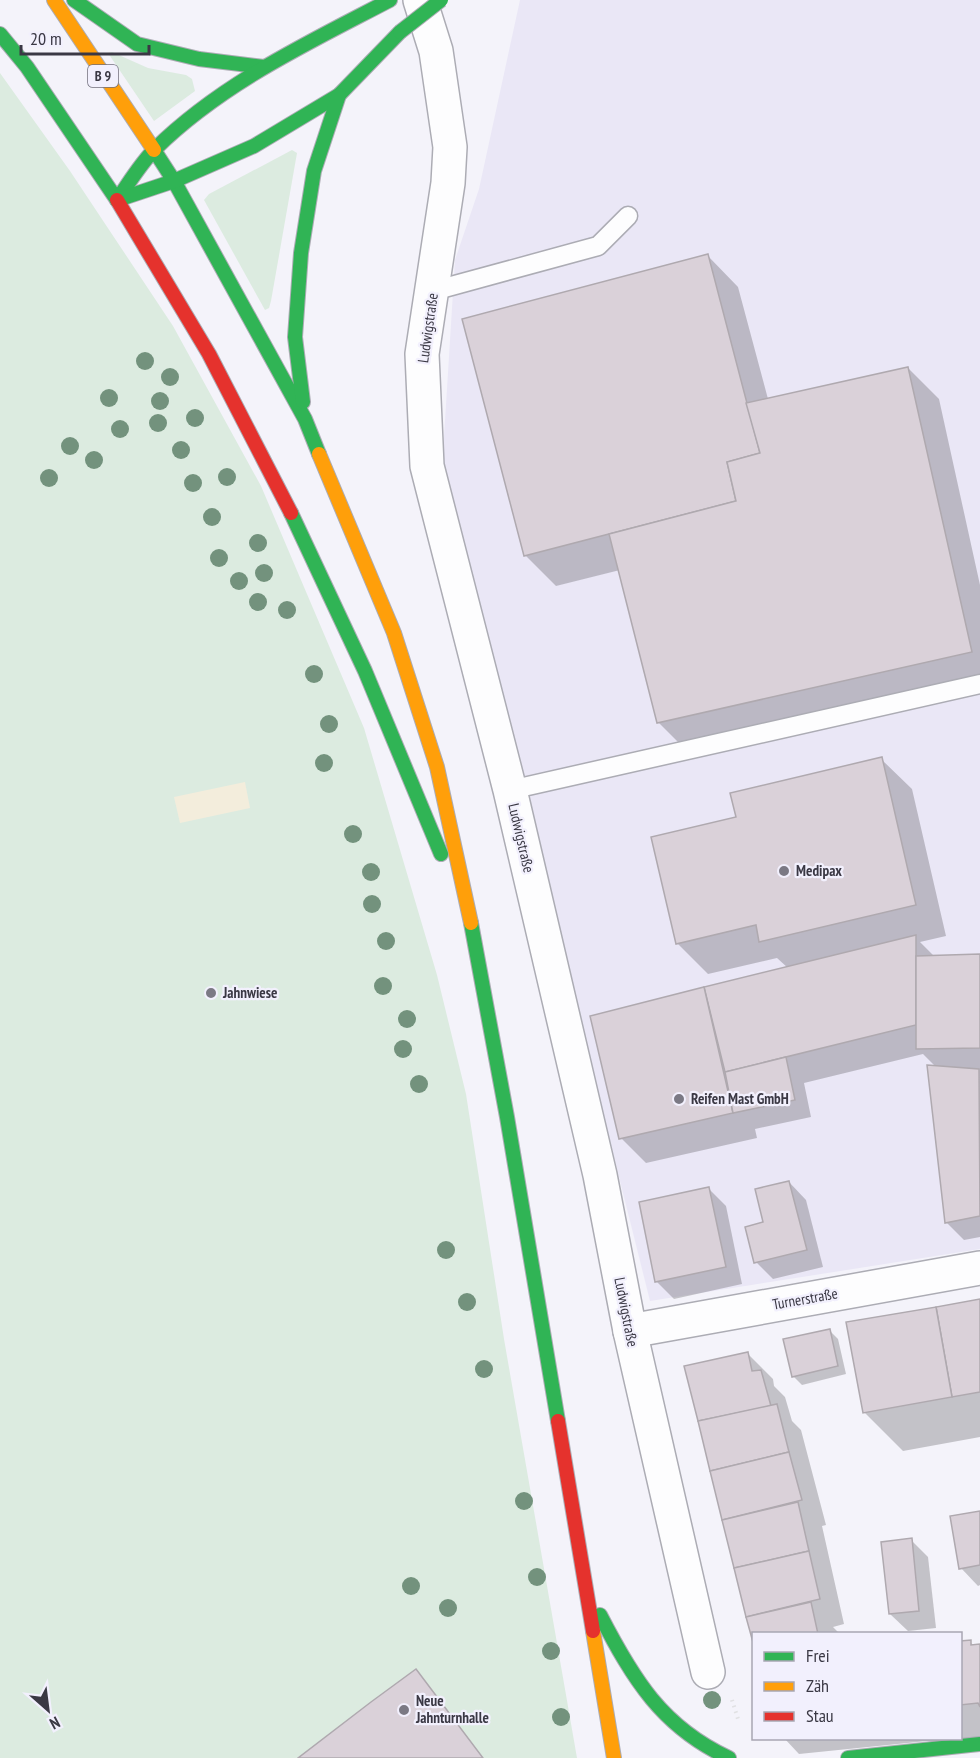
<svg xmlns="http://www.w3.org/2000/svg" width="980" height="1758" viewBox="0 0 980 1758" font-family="'PT Sans Narrow',sans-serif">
<rect width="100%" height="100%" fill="#f4f3fa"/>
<path fill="#eae7f6" d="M 520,0 L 980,0 L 980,1249 L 650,1301 L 442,469 L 455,260 L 479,189 Z"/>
<g fill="#dcebe0">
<path d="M 112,52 L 148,68 L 186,75 L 192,79 L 195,91 L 154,121 L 108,53 Z"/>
<path d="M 0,73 L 70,171 L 173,326 L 261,486 L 364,728 L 437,975 L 466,1094 L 504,1339 L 577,1758 L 0,1758 Z"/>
<path d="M 292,150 L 297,153 L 271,301 L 269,308 L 265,310 L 204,200 L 209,194 Z"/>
</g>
<path fill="#f3eddc" d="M 245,782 L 250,808 L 180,823 L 174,797 Z"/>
<g fill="#0003">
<path d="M 708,256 L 738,287 L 768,399 L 908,368 L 939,399 L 980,585 L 980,687 L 689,753 L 658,722 L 620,570 L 556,586 L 525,555 Z"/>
<path d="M 881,759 L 912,789 L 946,936 L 920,942 L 935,957 L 980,956 L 980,1237 L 964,1240 L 947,1223 L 928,1067 L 936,1067 L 923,1054 L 804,1083 L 811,1117 L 755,1129 L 757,1138 L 646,1163 L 621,1138 L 591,1017 L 788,968 L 777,958 L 708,974 L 677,943 L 737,818 Z"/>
<path d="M 789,1182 L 806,1200 L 823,1267 L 773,1279 L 756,1262 L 765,1224 Z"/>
<path d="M 709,1189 L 726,1206 L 742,1284 L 674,1299 L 657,1282 Z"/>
<path d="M 980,1300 L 980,1437 L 903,1451 L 864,1412 Z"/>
<path d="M 829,1330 L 838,1339 L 846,1374 L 802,1385 L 793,1376 Z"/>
<path d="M 748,1354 L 773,1379 L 774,1386 L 785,1397 L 792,1421 L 801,1430 L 826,1525 L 822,1526 L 844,1624 L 833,1627 L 840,1634 L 754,1634 L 754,1640 L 686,1367 Z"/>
<path d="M 980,1513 L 980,1585 L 978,1586 L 961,1568 Z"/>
<path d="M 911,1540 L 928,1557 L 936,1628 L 908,1631 L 890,1614 Z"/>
<path d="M 970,1642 L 974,1646 L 980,1644 L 980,1748 L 927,1741 L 799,1754 L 784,1738 L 960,1738 L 960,1643 Z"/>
</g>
<g fill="#dad1d9" stroke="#afa9af" stroke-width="1.5">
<path d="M 708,254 L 760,453 L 727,462 L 736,501 L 524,556 L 462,319 Z"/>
<path d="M 908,367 L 972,652 L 657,723 L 609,534 L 736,501 L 727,462 L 760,453 L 746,403 Z"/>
<path d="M 882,757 L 916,905 L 759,942 L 756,925 L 676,944 L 651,837 L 736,817 L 730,793 Z"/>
<path d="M 916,935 L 916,1025 L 725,1072 L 704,987 Z"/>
<path d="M 980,954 L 980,1048 L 916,1049 L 916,956 Z"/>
<path d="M 704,987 L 733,1113 L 619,1139 L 590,1016 Z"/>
<path d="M 786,1057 L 795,1100 L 733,1113 L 725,1072 Z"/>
<path d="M 927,1065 L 979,1069 L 980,1216 L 945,1223 Z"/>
<path d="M 789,1181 L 807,1250 L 754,1263 L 745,1227 L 763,1222 L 755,1189 Z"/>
<path d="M 709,1187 L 726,1267 L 655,1282 L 639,1202 Z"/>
<path d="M 980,1299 L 980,1392 L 952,1397 L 936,1307 Z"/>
<path d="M 936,1307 L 952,1397 L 863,1413 L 846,1322 Z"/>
<path d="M 830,1329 L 838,1366 L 792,1377 L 783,1339 Z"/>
<path d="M 748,1352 L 752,1371 L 761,1370 L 771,1406 L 698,1421 L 684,1366 Z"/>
<path d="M 777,1404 L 789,1452 L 710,1471 L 698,1421 Z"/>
<path d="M 789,1452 L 802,1500 L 722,1520 L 710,1471 Z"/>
<path d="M 798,1502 L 809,1551 L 734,1568 L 722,1520 Z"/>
<path d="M 980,1511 L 980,1565 L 959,1569 L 950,1516 Z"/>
<path d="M 912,1538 L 919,1611 L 889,1614 L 881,1542 Z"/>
<path d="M 809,1551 L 820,1599 L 746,1617 L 734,1568 Z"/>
<path d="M 811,1602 L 818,1634 L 754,1634 L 754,1646 L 746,1617 Z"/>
<path d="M 971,1640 L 971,1645 L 980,1644 L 980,1707 L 978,1703 L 960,1705 L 960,1641 Z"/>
<path d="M 416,1669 L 483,1758 L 298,1758 L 371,1702 Z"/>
</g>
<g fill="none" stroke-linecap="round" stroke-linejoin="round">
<defs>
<g id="lane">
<path d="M 433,291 L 598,246 L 628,216"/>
<path d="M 510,790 L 980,684"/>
</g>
<g id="street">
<path d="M 420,0 L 436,51 L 450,147 L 448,183 L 422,354 L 427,466 L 510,790 L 600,1175 L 630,1331 L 708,1672"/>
<path d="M 630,1331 L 980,1268"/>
</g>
<g id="fast">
<path d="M 74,0 L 137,44 L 199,59 L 264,67"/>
<path d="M 0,34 L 27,67 L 117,200"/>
<path d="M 154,150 L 174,181 L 305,419 L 319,454"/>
<path d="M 117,200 C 129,183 140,164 155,149 C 222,83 308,43 390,0"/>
<path d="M 117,200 L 174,181 L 254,146 L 339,95 L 400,32"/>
<path d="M 303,402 L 295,337 L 301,253 L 314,171 L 339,95"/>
<path d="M 291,513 L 365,671 L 441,854"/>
<path d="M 471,923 L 507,1117 L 558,1421"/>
<path d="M 600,1615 C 633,1679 662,1727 729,1758"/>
<path d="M 848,1758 L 980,1744"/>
</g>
<g id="slow">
<path d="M 54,0 L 154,150"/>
<path d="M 319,454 L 394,633 L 437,767 L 471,923"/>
<path d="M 593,1631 L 614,1758"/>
</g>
<g id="jam">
<path d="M 117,200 L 209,354 L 291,513"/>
<path d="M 558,1421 L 593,1631"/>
</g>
</defs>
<use href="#lane" stroke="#acacb4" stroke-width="21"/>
<use href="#street" stroke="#acacb4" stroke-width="36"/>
<use href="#fast" stroke="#acacb4" stroke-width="16"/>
<use href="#slow" stroke="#acacb4" stroke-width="16"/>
<use href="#jam" stroke="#acacb4" stroke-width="16"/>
<path stroke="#e1e1e3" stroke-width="4" stroke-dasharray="1.5 4.5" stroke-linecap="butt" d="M 732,1700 L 738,1719"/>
<use href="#lane" stroke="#fdfdfe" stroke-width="18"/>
<use href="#street" stroke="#fdfdfe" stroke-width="33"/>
<use href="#fast" stroke="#30b455" stroke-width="14"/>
<use href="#slow" stroke="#ff9f0a" stroke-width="14"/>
<use href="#jam" stroke="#e5322d" stroke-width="14"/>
<defs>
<path id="fast-bridge" d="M 400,32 L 441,0"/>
</defs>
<use href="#fast-bridge" stroke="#acacb4" stroke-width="16" stroke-linecap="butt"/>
<use href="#fast-bridge" stroke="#30b455" stroke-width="14"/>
</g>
<g fill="#73927d">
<circle cx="145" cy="361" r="9"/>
<circle cx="170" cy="377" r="9"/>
<circle cx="109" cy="398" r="9"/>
<circle cx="160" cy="401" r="9"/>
<circle cx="195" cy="418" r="9"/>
<circle cx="158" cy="423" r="9"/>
<circle cx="120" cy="429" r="9"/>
<circle cx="70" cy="446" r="9"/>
<circle cx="181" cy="450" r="9"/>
<circle cx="94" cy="460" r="9"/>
<circle cx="227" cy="477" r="9"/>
<circle cx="49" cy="478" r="9"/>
<circle cx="193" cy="483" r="9"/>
<circle cx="212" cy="517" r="9"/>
<circle cx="258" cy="543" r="9"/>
<circle cx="219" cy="558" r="9"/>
<circle cx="264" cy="573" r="9"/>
<circle cx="239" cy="581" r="9"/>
<circle cx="258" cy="602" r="9"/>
<circle cx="287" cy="610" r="9"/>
<circle cx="314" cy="674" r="9"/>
<circle cx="329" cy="724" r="9"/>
<circle cx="324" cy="763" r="9"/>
<circle cx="353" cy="834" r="9"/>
<circle cx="371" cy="872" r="9"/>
<circle cx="372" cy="904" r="9"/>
<circle cx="386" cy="941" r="9"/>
<circle cx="383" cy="986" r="9"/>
<circle cx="407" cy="1019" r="9"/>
<circle cx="403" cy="1049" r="9"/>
<circle cx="419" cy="1084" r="9"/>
<circle cx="446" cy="1250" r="9"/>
<circle cx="467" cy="1302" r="9"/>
<circle cx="484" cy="1369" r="9"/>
<circle cx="524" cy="1501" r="9"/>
<circle cx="537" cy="1577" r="9"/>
<circle cx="411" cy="1586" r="9"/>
<circle cx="448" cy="1608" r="9"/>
<circle cx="551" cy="1651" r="9"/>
<circle cx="712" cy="1700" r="9"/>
<circle cx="561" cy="1717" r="9"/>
</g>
<g fill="#7b7984" stroke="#f2f0fd" stroke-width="2">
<circle cx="784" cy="871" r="6"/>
<circle cx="211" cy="993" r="6"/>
<circle cx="679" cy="1099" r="6"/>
<circle cx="404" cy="1710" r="6"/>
</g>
<g text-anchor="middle" stroke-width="4.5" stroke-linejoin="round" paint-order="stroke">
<rect fill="#f2f0fd" stroke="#716f7c" stroke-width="1.5" x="88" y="65" width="30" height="22" rx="4.5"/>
<g font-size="14" font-weight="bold" fill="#3a3844">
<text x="103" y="81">B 9</text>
</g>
<g font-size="15" fill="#3a3844" stroke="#f2f0fd">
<text transform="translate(428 328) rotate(-82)" y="5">Ludwigstraße</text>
<text transform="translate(521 838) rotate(77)" y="5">Ludwigstraße</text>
<text transform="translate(805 1299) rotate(-10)" y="5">Turnerstraße</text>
<text transform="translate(626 1312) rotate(79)" y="5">Ludwigstraße</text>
</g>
<g font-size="15" font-weight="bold" fill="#3a3844" stroke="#f2f0fd" text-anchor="start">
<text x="796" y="876">Medipax</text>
<text x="223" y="998">Jahnwiese</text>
<text x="691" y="1104">Reifen Mast GmbH</text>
<text x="416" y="1706">Neue<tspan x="416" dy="17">Jahnturnhalle</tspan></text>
</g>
</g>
<rect x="752" y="1632" width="210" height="108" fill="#f2f0fd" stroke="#a8a6b3" stroke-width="1.5"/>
<rect x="764" y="1652" width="30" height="9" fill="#30b455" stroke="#a8a6b3" stroke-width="1.5"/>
<text x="806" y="1662" font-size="18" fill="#3a3844">Frei</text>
<rect x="764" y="1682" width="30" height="9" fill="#ff9f0a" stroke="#a8a6b3" stroke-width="1.5"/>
<text x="806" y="1692" font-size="18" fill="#3a3844">Zäh</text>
<rect x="764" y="1712" width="30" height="9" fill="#e5322d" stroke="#a8a6b3" stroke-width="1.5"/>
<text x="806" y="1722" font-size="18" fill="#3a3844">Stau</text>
<g transform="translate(48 1710) rotate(152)" stroke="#f2f0fd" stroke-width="4.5" paint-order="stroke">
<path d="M0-4.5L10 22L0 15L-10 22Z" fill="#3a3844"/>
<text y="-9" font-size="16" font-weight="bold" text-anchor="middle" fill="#3a3844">N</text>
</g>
<path d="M21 45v9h128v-9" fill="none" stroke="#3a3844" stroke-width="3"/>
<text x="30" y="45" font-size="18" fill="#3a3844" stroke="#f2f0fd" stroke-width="4.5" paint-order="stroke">20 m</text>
</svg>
